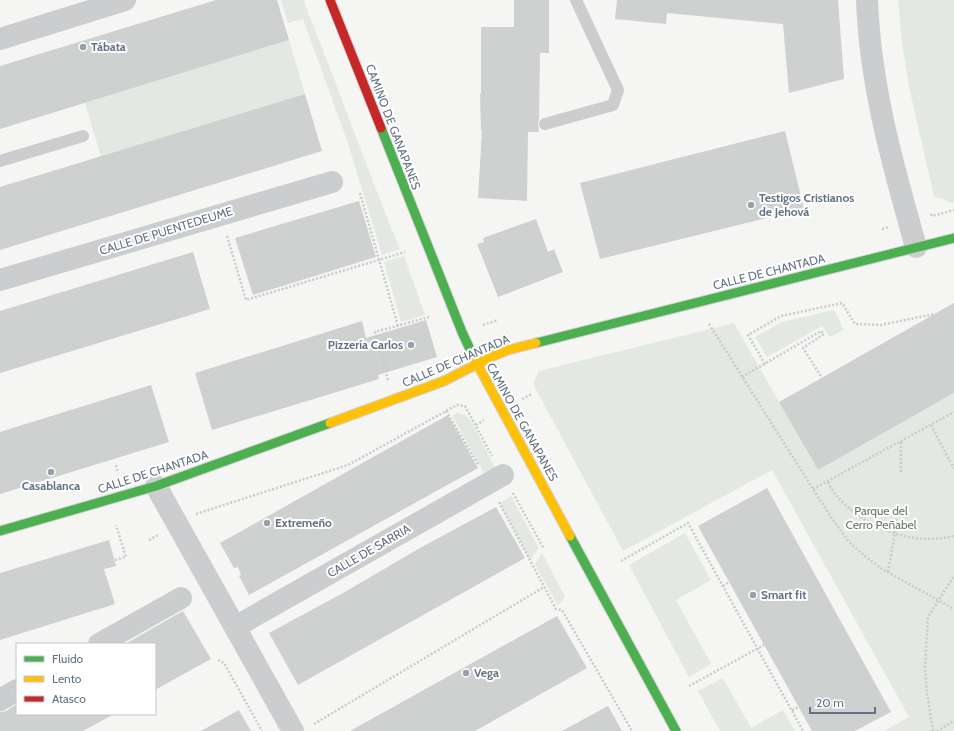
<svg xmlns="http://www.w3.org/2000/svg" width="954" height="731" viewBox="0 0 954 731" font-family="Cabin,sans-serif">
<rect width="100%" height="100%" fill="#f5f5f4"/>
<g fill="#e4e8e2">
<path d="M 281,0 L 303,0 C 337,83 366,167 400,249 L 382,255 L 347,140 L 303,19 L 288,23 Z"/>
<path d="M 898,0 L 954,0 L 954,202 L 952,203 L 934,196 L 909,87 L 902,43 Z"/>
<path d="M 289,40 L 305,94 L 101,157 L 85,103 Z"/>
<path d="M 404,256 L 425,315 L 401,322 L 384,262 Z"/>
<path d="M 834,310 L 844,330 L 830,337 L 822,326 L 767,357 L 755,337 L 782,322 Z"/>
<path d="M 734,323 L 818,470 L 954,393 L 954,731 L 884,731 L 909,717 L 772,470 L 623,551 L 533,384 L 539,371 Z"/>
<path d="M 457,413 L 465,415 L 471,421 L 496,469 L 485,475 L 452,415 Z"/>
<path d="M 511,496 L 539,548 L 530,560 L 500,503 Z"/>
<path d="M 685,533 L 711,580 L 676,600 L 711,664 L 689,677 L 629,565 Z"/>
<path d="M 542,553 L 565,597 L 558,606 L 535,564 Z"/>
<path d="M 723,678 L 751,728 L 783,710 L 795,731 L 720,731 L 698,691 Z"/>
</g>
<g fill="#cfd1d1">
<path d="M 216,0 L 277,0 L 289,40 L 0,129 L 0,66 Z"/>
<path d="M 514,0 L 549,0 L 549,53 L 540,53 L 539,120 L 538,123 L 539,132 L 528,132 L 527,201 L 478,198 L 482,130 L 481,131 L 480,94 L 481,94 L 481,27 L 514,27 Z"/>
<path d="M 617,0 L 838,0 L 844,79 L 789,93 L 783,24 L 667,13 L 666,24 L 615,19 Z"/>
<path d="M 305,94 L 322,151 L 0,250 L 0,187 Z"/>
<path d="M 785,131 L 804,209 L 600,259 L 580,183 Z"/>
<path d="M 359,201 L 376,257 L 253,295 L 235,238 Z"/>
<path d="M 536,219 L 548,252 L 554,249 L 563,272 L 498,297 L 477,244 L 484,242 L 483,238 Z"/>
<path d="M 193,252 L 210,309 L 0,373 L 0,311 Z"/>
<path d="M 954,303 L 954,393 L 818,470 L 779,402 Z"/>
<path d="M 426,320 L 437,357 L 378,375 L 379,379 L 212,430 L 195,373 L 362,321 L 366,338 Z"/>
<path d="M 151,385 L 169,442 L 0,494 L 0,432 Z"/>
<path d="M 448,415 L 478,468 L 249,595 L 239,576 L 241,575 L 238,567 L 234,568 L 220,543 Z"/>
<path d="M 767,488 L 891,712 L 855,731 L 812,731 L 698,526 Z"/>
<path d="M 496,507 L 525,558 L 298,685 L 269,633 L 343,593 L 420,548 Z"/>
<path d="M 109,540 L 116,566 L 104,569 L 115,604 L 0,640 L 0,573 Z"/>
<path d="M 183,611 L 211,659 L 155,690 L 155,644 L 125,644 Z"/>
<path d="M 557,616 L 587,668 L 475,731 L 350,731 Z"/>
<path d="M 17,704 L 17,714 L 114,714 L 83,731 L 0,731 L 0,712 L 6,711 Z"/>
<path d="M 608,706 L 622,731 L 562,731 Z"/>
<path d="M 239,710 L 251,731 L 201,731 Z"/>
</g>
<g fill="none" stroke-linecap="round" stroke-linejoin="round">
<defs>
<g id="fast">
<path d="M 381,128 L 462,332 L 474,358"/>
<path d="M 536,343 L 954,238"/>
<path d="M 0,531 L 156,486 L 330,423"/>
<path d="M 570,536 L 676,731"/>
</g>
<g id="slow">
<path d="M 474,358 L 570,536"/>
<path d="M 330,423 L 444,381 L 491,357 L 508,350 L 536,343"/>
</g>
<path id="jam" d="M 330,0 L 381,128"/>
</defs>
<use href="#fast" stroke="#d2d3d3" stroke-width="11"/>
<use href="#slow" stroke="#d2d3d3" stroke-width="11"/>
<use href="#jam" stroke="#d2d3d3" stroke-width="11"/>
<g stroke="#cacacb" stroke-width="2.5" stroke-dasharray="2 2" stroke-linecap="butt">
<path d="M 360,193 L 398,326"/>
<path d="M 931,214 L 932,216 L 954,210"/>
<path d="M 882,229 L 889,227"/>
<path d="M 227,236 L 246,300 L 405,252"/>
<path d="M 709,324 L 813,489 L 833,520 L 849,542 L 866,557 L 882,569 L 954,609"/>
<path d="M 483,325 L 498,320"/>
<path d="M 765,364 L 748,335 L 781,316 L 842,303 L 855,324 L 881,325 L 934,314"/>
<path d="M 742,377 L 821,331 L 824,334 L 803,348 L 822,378"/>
<path d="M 388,380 L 375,332 L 429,317"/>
<path d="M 522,399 L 532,394"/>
<path d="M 446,411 L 478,464"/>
<path d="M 476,425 L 484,420"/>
<path d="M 931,425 L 954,469"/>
<path d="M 901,442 L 901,472"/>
<path d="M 116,465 L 118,473"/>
<path d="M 828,482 C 833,493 840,500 849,508 C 877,532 916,545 954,536"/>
<path d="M 813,489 L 954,412"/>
<path d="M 513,493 L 544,549"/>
<path d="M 499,502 L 556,609 L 562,610 L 632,731"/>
<path d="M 196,514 L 348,465 L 457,405 L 465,406 L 492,456"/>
<path d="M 149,540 L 158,535"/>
<path d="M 115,560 L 126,557 L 116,525"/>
<path d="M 621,561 L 688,523 L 803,731"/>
<path d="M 888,572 L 895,533 L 896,519"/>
<path d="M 723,586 L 729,582"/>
<path d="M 218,660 L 224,663 L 262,731"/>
<path d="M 689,686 L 764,645"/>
<path d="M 792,710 L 799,707"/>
<path d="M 314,724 L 544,587"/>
<path d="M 933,731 L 927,694 L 925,667 L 928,617 L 954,576"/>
<path d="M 937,731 L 954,721"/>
</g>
<g stroke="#cccdcf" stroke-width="12">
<path d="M 545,124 L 613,105 L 618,90 L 576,0"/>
<path d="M 0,161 L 83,136"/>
</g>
<g stroke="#cccdcf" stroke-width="22">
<path d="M 867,0 C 870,85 893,166 916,247"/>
<path d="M 0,39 L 125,0"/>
<path d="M 0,280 L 332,182"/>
<path d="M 156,486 L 293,731"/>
<path d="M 235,627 L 503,475"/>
<path d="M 99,644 L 181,598"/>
<path d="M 0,700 L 17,690"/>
</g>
<use href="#fast" stroke="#4caf50" stroke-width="9"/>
<use href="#slow" stroke="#ffc107" stroke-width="9"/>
<use href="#jam" stroke="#c62828" stroke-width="9"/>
</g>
<g fill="#97a0ab" stroke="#fff" stroke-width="1.5">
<circle cx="83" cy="47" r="4"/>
<circle cx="751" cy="205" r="4"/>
<circle cx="411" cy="345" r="4"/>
<circle cx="51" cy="472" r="4"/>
<circle cx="267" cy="523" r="4"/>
<circle cx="753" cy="595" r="4"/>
<circle cx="466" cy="673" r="4"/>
</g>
<g text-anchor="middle" stroke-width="4" stroke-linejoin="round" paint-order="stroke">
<g font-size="12" font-weight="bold" fill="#657284" stroke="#fff" text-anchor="start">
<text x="91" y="51">Tábata</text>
<text x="759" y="202">Testigos Cristianos<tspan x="759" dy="14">de Jehová</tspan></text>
<text x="403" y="349" text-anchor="end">Pizzería Carlos</text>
<text x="51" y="490" text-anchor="middle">Casablanca</text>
<text x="275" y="527">Extremeño</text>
<text x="761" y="599">Smart fit</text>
<text x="474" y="677">Vega</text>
</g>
<g font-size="12" fill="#657284" stroke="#fff">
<text transform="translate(393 127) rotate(69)" y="4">CAMINO DE GANAPANES</text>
<text transform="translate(166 231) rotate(-17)" y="4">CALLE DE PUENTEDEUME</text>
<text transform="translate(769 272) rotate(-14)" y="4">CALLE DE CHANTADA</text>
<text transform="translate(456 361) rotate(-23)" y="4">CALLE DE CHANTADA</text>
<text transform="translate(522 422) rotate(61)" y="4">CAMINO DE GANAPANES</text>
<text transform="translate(153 472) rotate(-18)" y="4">CALLE DE CHANTADA</text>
<text transform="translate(369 551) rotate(-30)" y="4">CALLE DE SARRIA</text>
</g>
<g font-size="12" fill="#657b64" stroke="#fff">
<text x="881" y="515">Parque del<tspan x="881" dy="14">Cerro Peñabel</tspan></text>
</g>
</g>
<rect x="16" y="643" width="140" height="72" fill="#ffffff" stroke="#c1c7ce"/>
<rect x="24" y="656" width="20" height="6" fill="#4caf50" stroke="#c1c7ce"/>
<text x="52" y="663" font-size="12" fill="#657284">Fluido</text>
<rect x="24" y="676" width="20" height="6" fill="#ffc107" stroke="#c1c7ce"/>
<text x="52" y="683" font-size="12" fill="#657284">Lento</text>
<rect x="24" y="696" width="20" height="6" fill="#c62828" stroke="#c1c7ce"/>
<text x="52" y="703" font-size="12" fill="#657284">Atasco</text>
<path d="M810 707v6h65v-6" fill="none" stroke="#657284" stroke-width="2"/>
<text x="816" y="707" font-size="12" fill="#657284" stroke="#ffffff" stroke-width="3" paint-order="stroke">20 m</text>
</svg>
